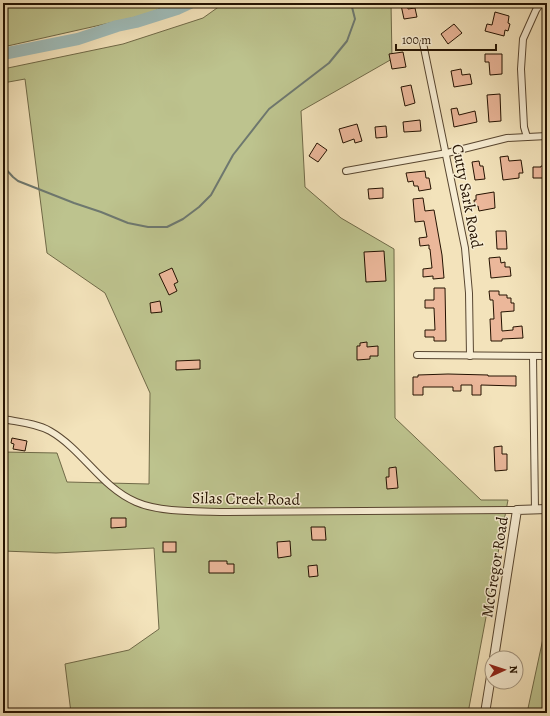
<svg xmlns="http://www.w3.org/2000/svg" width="550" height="716" viewBox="0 0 550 716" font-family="Alegreya,serif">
<rect width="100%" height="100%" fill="#f3e3bb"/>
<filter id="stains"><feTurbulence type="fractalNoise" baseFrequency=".005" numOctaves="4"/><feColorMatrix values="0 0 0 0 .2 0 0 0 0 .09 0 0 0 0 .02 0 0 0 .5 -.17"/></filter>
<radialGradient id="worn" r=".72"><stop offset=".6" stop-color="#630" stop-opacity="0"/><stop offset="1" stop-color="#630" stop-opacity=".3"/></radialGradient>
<g fill="#bdc38e" stroke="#706a48">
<path d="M 3,3 L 173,3 L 145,15 L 3,47 Z"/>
<path d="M 224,3 L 391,3 L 392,59 L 301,111 L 305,187 L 341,218 L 394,249 L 395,418 L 481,500 L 508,500 L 468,713 L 71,713 L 65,664 L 129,650 L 159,629 L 154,548 L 56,553 L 3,551 L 3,452 L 57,453 L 67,482 L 149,484 L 150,393 L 105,293 L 47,253 L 25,79 L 3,83 L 3,69 L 123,44 L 203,18 Z"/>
<path d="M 547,620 L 547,713 L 527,713 Z"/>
</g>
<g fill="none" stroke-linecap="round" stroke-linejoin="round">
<path stroke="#6e786f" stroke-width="2" d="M 3,166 L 13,177 L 18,181 L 74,203 L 101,212 L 128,223 L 148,227 L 167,227 L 183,219 L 199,207 L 211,195 L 233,155 L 269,109 L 329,63 L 347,41 L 355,19 L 351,3"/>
<path stroke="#9fbcb9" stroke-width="12" d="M 3,54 L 78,39 L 117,26 L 136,22 L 177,9 L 190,3"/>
</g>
<g fill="#ebb79a" stroke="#241201">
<path d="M 407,4 L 408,9 L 415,8 L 417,17 L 404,19 L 401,5 Z"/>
<path d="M 495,12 L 509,16 L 508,23 L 510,24 L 508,31 L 505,30 L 504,36 L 485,31 L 487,24 L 492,25 Z"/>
<path d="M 454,24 L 462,33 L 448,44 L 441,34 Z"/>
<path d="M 403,52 L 406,67 L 392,69 L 389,54 Z"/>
<path d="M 485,54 L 502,54 L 502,74 L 490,75 L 489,62 L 485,62 Z"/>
<path d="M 461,69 L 462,75 L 470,74 L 472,84 L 454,87 L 451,71 Z"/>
<path d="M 411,85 L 415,103 L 405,106 L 401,87 Z"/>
<path d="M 500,94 L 501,121 L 489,122 L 487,95 Z"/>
<path d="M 457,108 L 459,115 L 475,111 L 477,122 L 454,127 L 451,109 Z"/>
<path d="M 420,120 L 421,131 L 404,132 L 403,122 Z"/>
<path d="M 357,124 L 362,141 L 355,143 L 354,139 L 343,143 L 339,129 Z"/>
<path d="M 386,126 L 387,137 L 376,138 L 375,127 Z"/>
<path d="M 317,143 L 327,150 L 318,162 L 309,156 Z"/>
<path d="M 508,156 L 509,161 L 521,160 L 523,173 L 519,173 L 519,178 L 503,180 L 500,157 Z"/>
<path d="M 479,161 L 480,166 L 483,166 L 485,179 L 475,180 L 472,162 Z"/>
<path d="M 541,166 L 547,166 L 547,178 L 533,178 L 533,167 L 541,167 Z"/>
<path d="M 425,171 L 426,178 L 429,178 L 431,189 L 419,191 L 418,186 L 414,186 L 413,181 L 408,182 L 406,173 Z"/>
<path d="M 383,188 L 383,198 L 369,199 L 368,189 Z"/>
<path d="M 494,192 L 495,208 L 479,211 L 478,206 L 475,207 L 474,200 L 476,200 L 476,195 Z"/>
<path d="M 423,198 L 425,211 L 434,210 L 442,255 L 444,278 L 433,279 L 433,276 L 423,277 L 423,269 L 432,268 L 430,249 L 429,249 L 429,245 L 420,246 L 419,238 L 427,237 L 424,221 L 415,222 L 413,199 Z"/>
<path d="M 496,231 L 506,231 L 507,249 L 497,249 Z"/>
<path d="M 384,251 L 386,281 L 366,282 L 364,252 Z"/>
<path d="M 500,257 L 501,263 L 505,262 L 505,267 L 510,267 L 511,276 L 491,278 L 489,258 Z"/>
<path d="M 172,268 L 178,282 L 174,284 L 177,291 L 169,295 L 159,274 Z"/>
<path d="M 434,288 L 445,288 L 446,341 L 434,341 L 434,337 L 425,337 L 425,330 L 435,330 L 434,308 L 425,308 L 425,300 L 434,300 Z"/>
<path d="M 489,291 L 499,291 L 499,295 L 507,295 L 507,298 L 511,298 L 511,303 L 514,303 L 514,311 L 501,312 L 502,331 L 513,330 L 513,327 L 522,326 L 523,338 L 502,339 L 502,341 L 491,341 L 490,319 L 494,319 L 493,300 L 490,300 Z"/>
<path d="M 160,301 L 162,312 L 151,313 L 150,303 Z"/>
<path d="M 367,342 L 367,347 L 378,346 L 378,356 L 370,356 L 370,359 L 357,360 L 357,346 L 360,346 L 360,343 Z"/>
<path d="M 200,360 L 200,369 L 176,370 L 176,361 Z"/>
<path d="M 448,374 L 488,375 L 488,376 L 516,376 L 516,386 L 481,385 L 481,395 L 472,395 L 472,385 L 461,385 L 461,391 L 453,391 L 453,387 L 423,387 L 423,395 L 413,395 L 413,377 L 418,377 L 418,375 Z"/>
<path d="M 12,438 L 27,441 L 25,451 L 13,449 L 14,444 L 11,443 Z"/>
<path d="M 502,446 L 502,454 L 507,454 L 507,470 L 495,471 L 494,447 Z"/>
<path d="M 396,467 L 398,488 L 387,489 L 386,477 L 389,477 L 389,468 Z"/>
<path d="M 111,518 L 126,518 L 126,527 L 111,528 Z"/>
<path d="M 311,527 L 325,527 L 326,540 L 312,540 Z"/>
<path d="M 290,541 L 291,556 L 278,558 L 277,542 Z"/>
<rect x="163" y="542" width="13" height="10"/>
<path d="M 209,561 L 227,561 L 227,564 L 234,564 L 234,573 L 209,573 Z"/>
<path d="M 317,565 L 318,576 L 309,577 L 308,566 Z"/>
</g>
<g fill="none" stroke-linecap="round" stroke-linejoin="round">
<defs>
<g id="minor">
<path d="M 423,43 L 465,248 L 469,293 L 470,356"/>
<path d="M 527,137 L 524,127 L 521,69 L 523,39 L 536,10 L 541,3"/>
<path d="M 346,171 L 447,153 L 507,138 L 547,136"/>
<path d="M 417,355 L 547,356"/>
<path d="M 533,356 L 535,510"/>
<path d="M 3,419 C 18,422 36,423 50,431 C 83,450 101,487 136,502 C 161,513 200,511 227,512 L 517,510"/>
</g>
<g id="tertiary">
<path d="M 494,658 L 517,510 L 547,509"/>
<path d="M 485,713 L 492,670"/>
</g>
</defs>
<use href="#minor" stroke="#584630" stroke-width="8"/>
<use href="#tertiary" stroke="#584630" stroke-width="10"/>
<use href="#minor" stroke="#f7edd3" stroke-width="6"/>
<use href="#tertiary" stroke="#f7edd3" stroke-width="8"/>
</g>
<g text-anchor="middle" stroke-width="3" stroke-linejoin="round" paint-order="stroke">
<g font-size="16" fill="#241201" stroke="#f7edd3">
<text transform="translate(468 196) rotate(79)" y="6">Cutty Sark Road</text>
<text transform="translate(246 498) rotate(1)" y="6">Silas Creek Road</text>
<text transform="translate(494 567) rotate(-81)" y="6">McGregor Road</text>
</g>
</g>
<rect width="550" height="716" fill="none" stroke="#f3e3bb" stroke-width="16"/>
<rect x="4" y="4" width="542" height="708" fill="none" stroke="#241201" stroke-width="2"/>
<rect x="8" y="8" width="534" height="700" fill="none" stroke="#241201"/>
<g transform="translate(504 670) rotate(87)"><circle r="19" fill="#f7edd3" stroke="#a3957f"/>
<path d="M0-3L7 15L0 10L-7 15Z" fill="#8f2418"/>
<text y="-6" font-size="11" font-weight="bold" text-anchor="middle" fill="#241201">N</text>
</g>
<path d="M396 44v6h100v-6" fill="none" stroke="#241201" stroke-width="2"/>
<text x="402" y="44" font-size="12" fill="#241201" stroke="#f7edd3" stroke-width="3" paint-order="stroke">100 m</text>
<rect width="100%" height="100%" filter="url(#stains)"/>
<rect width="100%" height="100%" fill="url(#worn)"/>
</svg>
